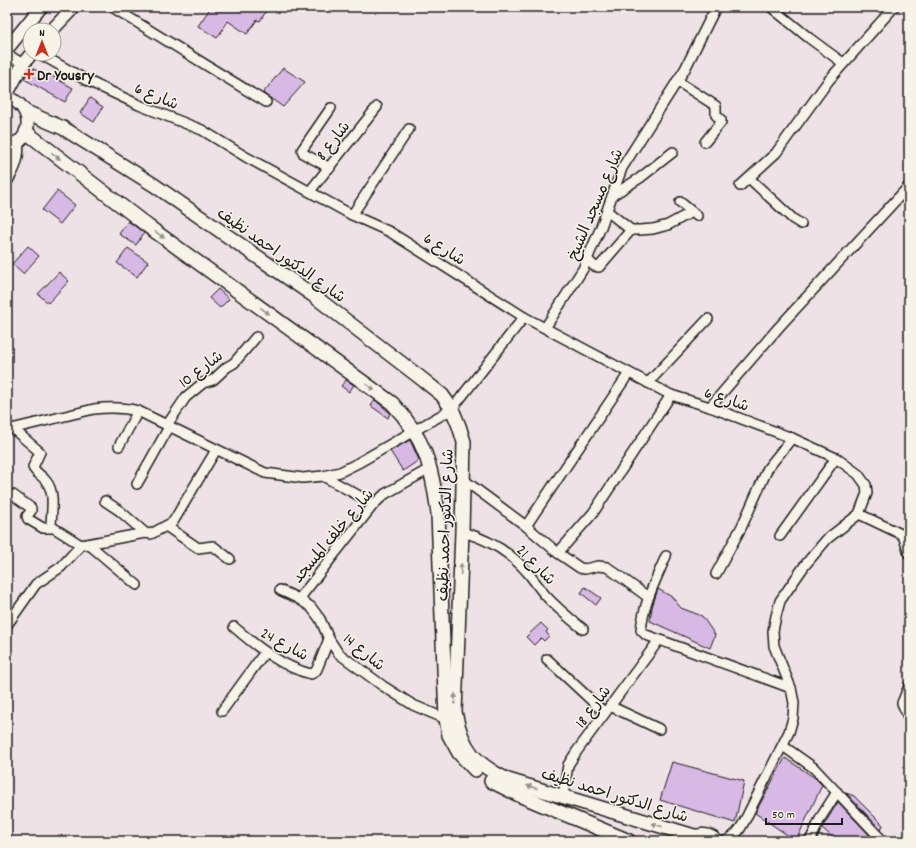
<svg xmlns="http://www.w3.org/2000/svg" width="916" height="848" viewBox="0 0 916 848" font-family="Dekko,'Playpen Sans Arabic',sans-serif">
<rect width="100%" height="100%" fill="#eee2e7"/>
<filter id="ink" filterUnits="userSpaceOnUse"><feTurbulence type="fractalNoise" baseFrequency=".025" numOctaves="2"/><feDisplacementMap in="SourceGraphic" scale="8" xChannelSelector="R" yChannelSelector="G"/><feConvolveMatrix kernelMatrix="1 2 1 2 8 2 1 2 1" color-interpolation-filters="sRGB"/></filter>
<g filter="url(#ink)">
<g fill="#d8b9e6" stroke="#1c1c1c">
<path d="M 211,7 L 263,7 L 267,10 L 260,21 L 257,20 L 247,34 L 228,21 L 217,38 L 198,26 Z"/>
<path d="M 30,67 L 47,76 L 48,74 L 73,88 L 65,102 L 24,79 Z"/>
<path d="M 283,68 L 305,82 L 283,107 L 263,93 Z"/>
<path d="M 90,98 L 103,107 L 94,122 L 80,113 Z"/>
<path d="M 57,191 L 75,205 L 60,224 L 42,210 Z"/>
<path d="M 128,221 L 144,233 L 136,245 L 119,234 Z"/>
<path d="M 28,246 L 39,256 L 23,274 L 12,264 Z"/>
<path d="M 128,248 L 148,262 L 137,277 L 117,263 Z"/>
<path d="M 59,272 L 69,281 L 48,303 L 38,294 Z"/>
<path d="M 218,289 L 229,299 L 220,308 L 209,298 Z"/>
<path d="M 346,380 L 354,385 L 349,392 L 341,386 Z"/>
<path d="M 375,400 L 390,413 L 388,418 L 371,406 Z"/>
<path d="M 410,440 L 419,460 L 403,471 L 390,451 Z"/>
<path d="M 585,587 L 601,598 L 596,605 L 581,593 Z"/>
<path d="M 658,589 L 672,597 L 681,608 L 702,616 L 715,635 L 710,648 L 650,621 L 652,607 Z"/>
<path d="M 541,623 L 548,630 L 546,632 L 549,636 L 544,641 L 541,638 L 534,645 L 526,637 Z"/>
<path d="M 785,758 L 815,778 L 822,785 L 796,841 L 755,813 Z"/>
<path d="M 672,762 L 744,781 L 735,823 L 660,800 Z"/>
<path d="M 846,793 L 854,796 L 883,825 L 881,830 Z"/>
<path d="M 838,802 L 875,841 L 837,841 L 822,828 Z"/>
</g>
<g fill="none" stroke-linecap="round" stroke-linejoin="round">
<defs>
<g id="minor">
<path d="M 112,7 L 266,102"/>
<path d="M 771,7 L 809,38 L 843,63"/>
<path d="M 7,54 L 23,64"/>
<path d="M 40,54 L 86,80 L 139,105 L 202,130 L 246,157 L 352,215 L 390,232 L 524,317 L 671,395 L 710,407 L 792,438 L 836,458 L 858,474 L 866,485 L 867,493 L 859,514 L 827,539 L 805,565 L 780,601 L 776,616 L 773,631 L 774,646 L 791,688 L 794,703 L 793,718 L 789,732 L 745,820 C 740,830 735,837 725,841"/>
<path d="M 677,81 L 716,106 L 716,115 L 721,120 L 721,122 L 705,142"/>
<path d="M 330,168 L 304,154 L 302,150 L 331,108"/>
<path d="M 749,178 L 793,219 L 801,224"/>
<path d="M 740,186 L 776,153 L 829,80 L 894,7"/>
<path d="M 310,191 L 377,107"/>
<path d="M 613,195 L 640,178 L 673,152"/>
<path d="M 680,202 L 697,216"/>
<path d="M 607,211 L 631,230 L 640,230 L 653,229 L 668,225 L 692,212"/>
<path d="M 352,215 L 409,129"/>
<path d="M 587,259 L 594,266 L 599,267 L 631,230"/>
<path d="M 545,328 L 583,269 L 601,227 L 622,168 L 685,69 L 716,7"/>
<path d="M 648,383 L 708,319"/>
<path d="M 710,407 L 779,327 L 909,186"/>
<path d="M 167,425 L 186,397 L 203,383 L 213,380 L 227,367 L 234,363 L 256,337"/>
<path d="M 12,428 L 40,452 L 33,467 C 35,473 42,475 46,481 C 56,493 51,513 51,527"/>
<path d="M 7,430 L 94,409 C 110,407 122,407 138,411 L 265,473 L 303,478 L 323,476 L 340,472 L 358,463 L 452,409 L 524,317"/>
<path d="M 119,446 L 138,411"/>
<path d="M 323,476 L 374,504"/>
<path d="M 464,480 L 526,526 L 558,553 L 580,568 L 585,569 L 598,566 L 607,567 L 648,597"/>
<path d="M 137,484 L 169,427"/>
<path d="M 13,495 L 31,508 L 31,511 L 27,516 L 28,519 L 43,528 L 54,528 L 81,545"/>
<path d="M 105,501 L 120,511 L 145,533 L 151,534 L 173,522 L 216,450"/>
<path d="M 859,514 L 901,534 L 904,538 L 909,554"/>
<path d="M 166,526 L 198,548 L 213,546 L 230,559"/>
<path d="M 526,526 L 629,373"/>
<path d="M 462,532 C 489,539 511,553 529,574 C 534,581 539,587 544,594 C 556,607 569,618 583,629"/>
<path d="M 780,536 L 836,458"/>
<path d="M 87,544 L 145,533"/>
<path d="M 558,553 L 593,513 L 671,395"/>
<path d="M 666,556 C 655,582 644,602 641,630 L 646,635 L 791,688"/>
<path d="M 716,574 L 742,526 L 768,468 L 792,438"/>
<path d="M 280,590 L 299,599 L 311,607 L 320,619 L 329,639 L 338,653 L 383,686 L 413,705 L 446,719"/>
<path d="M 299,599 L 374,504 L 385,494 L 431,468"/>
<path d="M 7,625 L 36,584 L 61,567 L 81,545 L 87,544 L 92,547 L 137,585"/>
<path d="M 234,627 C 256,646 282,667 311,674 L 315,672 L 317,669 L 329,639"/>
<path d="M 547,659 L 605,713"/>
<path d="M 909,686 L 902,703 L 909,719"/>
<path d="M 610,706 L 659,729"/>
<path d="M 222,711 L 265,652"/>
<path d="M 783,746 L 814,768 L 883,841"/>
<path d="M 563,796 L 568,765 L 577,751 L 659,640"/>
<path d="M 810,841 L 821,817 L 837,792"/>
</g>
<g id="tertiary">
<path d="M 52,30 L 74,7"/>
<path d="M 7,49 L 41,7"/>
<path d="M 7,94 L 23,64 L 31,54"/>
<path d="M 7,98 C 34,104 35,143 7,146"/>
<path d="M 7,179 C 15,167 18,157 17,142"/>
</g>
<g id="secondary">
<path d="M 26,112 L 63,128 L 154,185 L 314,296 L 422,379 L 442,395 L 452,409 L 459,426 L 464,442 L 462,532 L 455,712 C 462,749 475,764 508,780 L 694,836"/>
<path d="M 26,132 L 149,227 L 392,403 C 425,438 432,466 438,514 L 446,719 L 449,735 L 459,753 L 475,770"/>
<path d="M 491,781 L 519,795 L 629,841"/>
<path d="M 687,841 C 696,834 707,833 716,841"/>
</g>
</defs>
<use href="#minor" stroke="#1c1c1c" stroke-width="12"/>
<use href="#tertiary" stroke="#1c1c1c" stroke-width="15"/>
<use href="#secondary" stroke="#1c1c1c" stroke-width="16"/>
<use href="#minor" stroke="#f7f3e8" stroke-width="9"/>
<use href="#tertiary" stroke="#f7f3e8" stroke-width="12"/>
<use href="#secondary" stroke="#f7f3e8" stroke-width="13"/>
</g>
<defs><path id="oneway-solid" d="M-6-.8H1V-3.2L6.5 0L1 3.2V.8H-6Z"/></defs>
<g fill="#94928c">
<use href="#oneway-solid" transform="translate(56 156) rotate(38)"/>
<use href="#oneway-solid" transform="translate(160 235) rotate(36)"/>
<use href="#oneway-solid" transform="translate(265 311) rotate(36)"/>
<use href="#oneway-solid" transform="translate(370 387) rotate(36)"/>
<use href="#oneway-solid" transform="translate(461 569) rotate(-87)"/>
<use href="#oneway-solid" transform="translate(455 699) rotate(-88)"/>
<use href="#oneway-solid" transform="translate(532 787) rotate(-164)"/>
<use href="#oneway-solid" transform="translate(657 825) rotate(-163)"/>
</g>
</g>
<path fill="#c8321e" stroke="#f7f3e8" stroke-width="1.5" d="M27 68h4v4h4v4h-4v4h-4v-4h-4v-4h4z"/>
<g text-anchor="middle" stroke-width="3" stroke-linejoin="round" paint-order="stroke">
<g font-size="16" font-weight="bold" fill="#1c1c1c" stroke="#f7f3e8" text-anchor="start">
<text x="37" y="80">Dr Yousry</text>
</g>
<g font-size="16" fill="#1c1c1c" stroke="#f7f3e8">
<text transform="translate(157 95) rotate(23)" y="6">شارع 6</text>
<text transform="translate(332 140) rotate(-52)" y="6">شارع 8</text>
<text transform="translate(594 204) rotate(-67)" y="6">شارع مسجد الشيخ</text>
<text transform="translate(445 248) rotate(33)" y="6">شارع 6</text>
<text transform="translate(282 254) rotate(35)" y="6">شارع الدكتور احمد نظيف</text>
<text transform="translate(200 368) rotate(-37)" y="6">شارع 10</text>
<text transform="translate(727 398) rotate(19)" y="6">شارع 6</text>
<text transform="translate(444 525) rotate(-88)" y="6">شارع الدكتور احمد نظيف</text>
<text transform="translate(332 535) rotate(-50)" y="6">شارع خلف المسجد</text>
<text transform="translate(537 564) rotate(46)" y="6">شارع 21</text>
<text transform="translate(285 643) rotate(29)" y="6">شارع 24</text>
<text transform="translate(365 651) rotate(40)" y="6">شارع 14</text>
<text transform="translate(592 706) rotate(-53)" y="6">شارع 18</text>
<text transform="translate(615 794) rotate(17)" y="6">شارع الدكتور احمد نظيف</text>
</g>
</g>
<rect width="916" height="848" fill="none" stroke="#f7f3e8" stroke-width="24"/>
<rect x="12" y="12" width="892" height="824" fill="none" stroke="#1c1c1c" stroke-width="1.5" filter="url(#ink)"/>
<g transform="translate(42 42)"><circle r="19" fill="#f7f3e8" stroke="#9f9d96"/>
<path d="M0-3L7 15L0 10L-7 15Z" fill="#c8321e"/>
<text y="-6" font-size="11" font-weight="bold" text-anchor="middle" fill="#1c1c1c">N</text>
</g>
<path d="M766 818v6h76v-6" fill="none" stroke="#1c1c1c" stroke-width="2"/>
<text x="772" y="818" font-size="12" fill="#1c1c1c" stroke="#f7f3e8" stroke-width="3" paint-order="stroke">50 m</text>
</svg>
